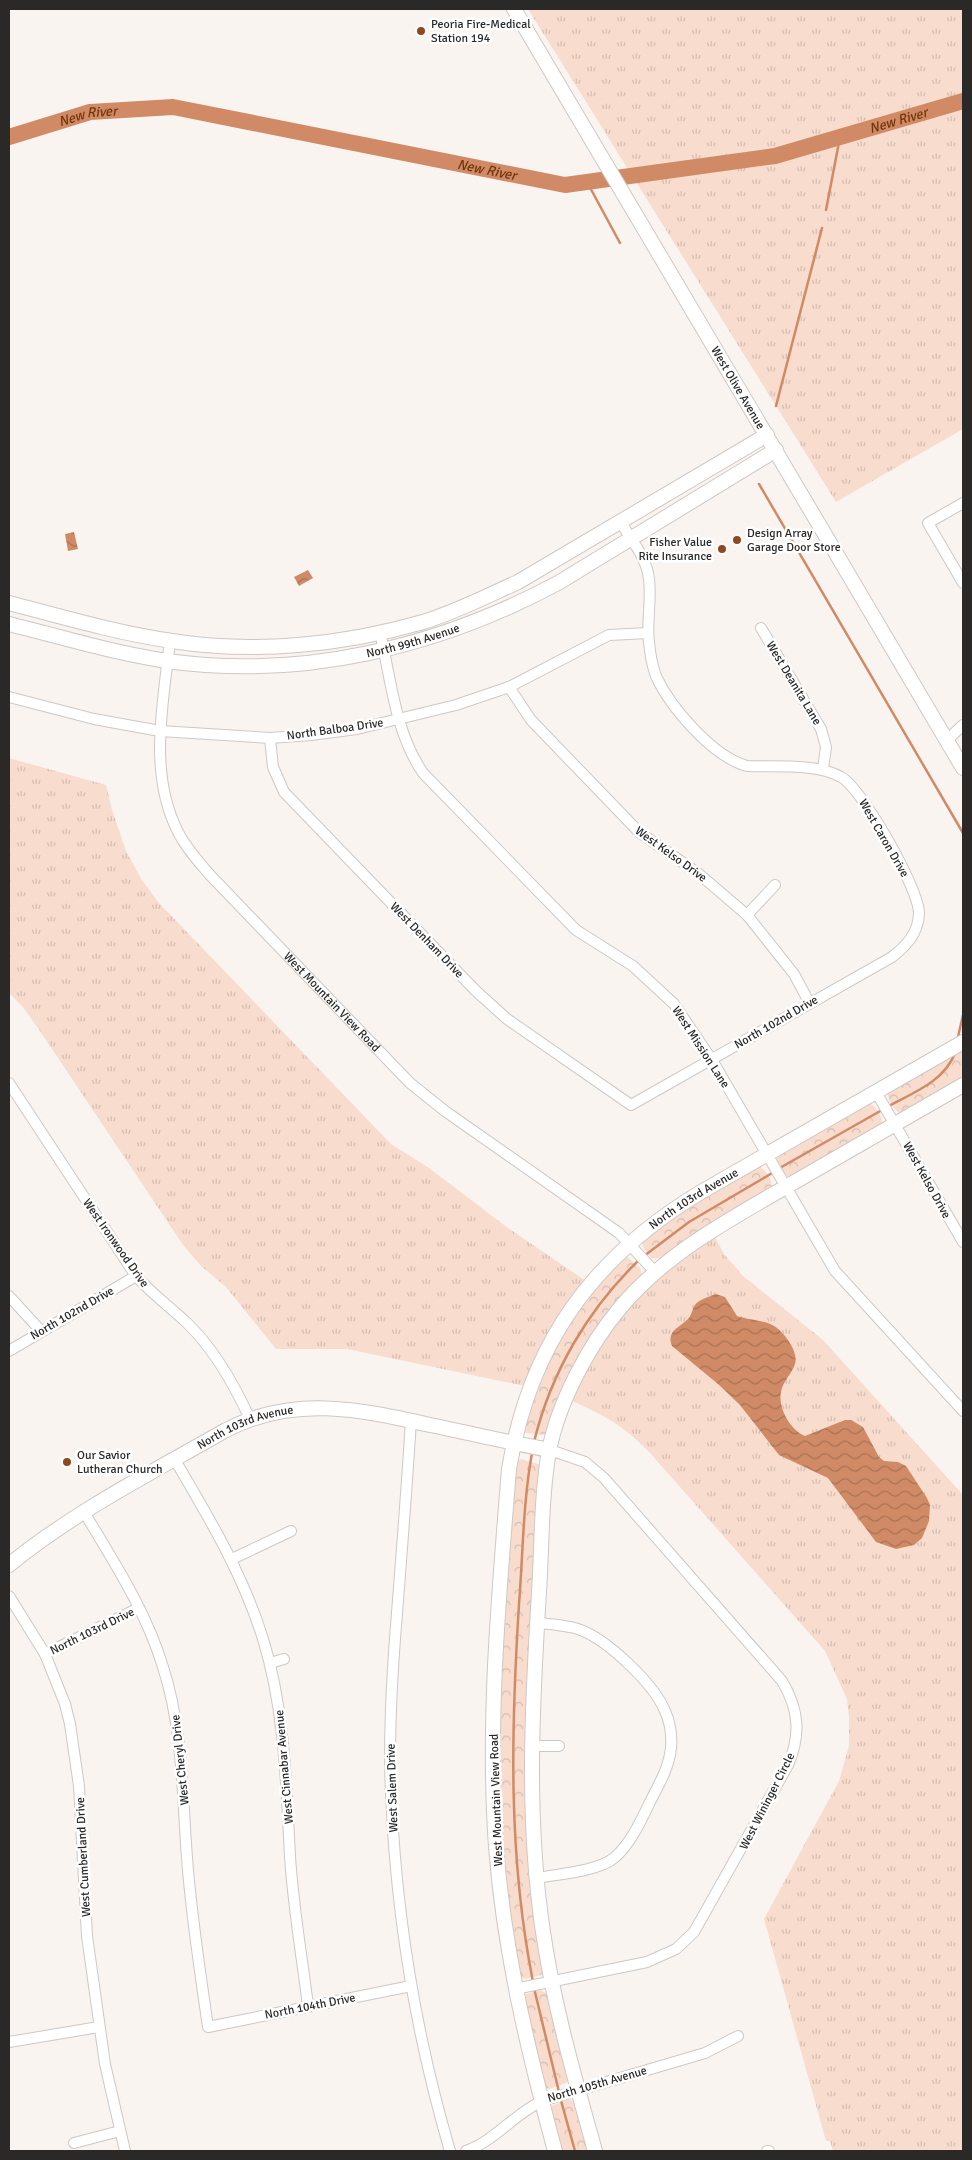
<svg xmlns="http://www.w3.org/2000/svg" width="972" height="2160" viewBox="0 0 972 2160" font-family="Signika,sans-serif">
<defs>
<pattern id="grass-tufts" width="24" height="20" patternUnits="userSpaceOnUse" patternTransform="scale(1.25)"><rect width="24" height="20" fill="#f8dcce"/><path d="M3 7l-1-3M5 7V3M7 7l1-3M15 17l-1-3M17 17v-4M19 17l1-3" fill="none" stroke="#d5bdb1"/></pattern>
<pattern id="forest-crowns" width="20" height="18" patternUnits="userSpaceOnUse" patternTransform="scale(1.25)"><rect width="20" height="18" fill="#f8dcce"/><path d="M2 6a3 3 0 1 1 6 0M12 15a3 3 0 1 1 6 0" fill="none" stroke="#d5bdb1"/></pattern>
<pattern id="water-waves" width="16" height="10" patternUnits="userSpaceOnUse" patternTransform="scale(1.25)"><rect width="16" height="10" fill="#d08b66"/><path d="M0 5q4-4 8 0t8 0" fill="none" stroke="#a97254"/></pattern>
</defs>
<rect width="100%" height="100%" fill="#faf4f1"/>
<g fill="url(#grass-tufts)">
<path d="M 528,9 L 963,9 L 963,429 L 836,502 Z"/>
<path d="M 9,758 L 106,785 L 112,810 L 126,851 L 142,880 L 158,902 L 391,1144 L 429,1168 L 508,1228 L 586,1281 L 525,1386 L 347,1349 L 276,1349 L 226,1287 L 201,1266 L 183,1245 L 46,1040 L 23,1007 L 9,993 Z"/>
<path d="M 714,1235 L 724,1254 L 743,1276 L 823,1340 L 963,1495 L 963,2151 L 833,2151 L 830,2141 L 826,2141 L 764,1919 L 839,1781 L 849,1746 L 849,1717 L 847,1699 L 825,1651 L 650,1453 C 624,1426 606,1416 572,1401 L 580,1381 L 611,1327 L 660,1274 Z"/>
</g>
<g fill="url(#forest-crowns)">
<path d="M 963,1046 L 963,1079 L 901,1114 C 894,1110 887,1100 888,1092 Z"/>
<path d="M 867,1102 C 876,1106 884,1116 881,1126 L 789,1177 C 783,1173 777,1164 777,1156 Z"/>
<path d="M 759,1166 C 766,1170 772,1180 772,1188 L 662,1259 L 651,1258 L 644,1249 L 641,1240 L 668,1218 Z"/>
<path d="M 625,1255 L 640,1268 L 642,1275 L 546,1435 L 526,1433 L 524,1431 L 544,1367 L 586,1296 Z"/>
<path d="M 521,1459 L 541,1465 L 525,1747 L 526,1803 L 544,1970 L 541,1975 L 525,1979 L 519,1977 L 500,1849 L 497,1694 L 516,1462 Z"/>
<path d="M 540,1990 L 548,1994 L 569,2078 L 566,2083 L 549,2089 L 543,2087 L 523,1995 Z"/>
<path d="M 570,2099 L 576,2105 L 590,2151 L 560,2151 L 549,2110 L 553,2105 Z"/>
</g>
<g fill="url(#water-waves)">
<path d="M 74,532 L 78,549 L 68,551 L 65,534 Z"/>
<path d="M 308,570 L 313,578 L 299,586 L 294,577 Z"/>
<path d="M 716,1294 L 725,1297 L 737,1316 C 748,1320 764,1320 774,1326 C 784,1332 799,1352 795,1364 C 792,1373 785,1379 782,1388 C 776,1405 789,1429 805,1436 L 845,1420 L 851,1420 L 863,1427 L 879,1457 L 884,1461 L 898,1462 L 906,1466 L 927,1498 L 930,1505 L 929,1521 L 922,1538 L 914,1545 L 896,1549 L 876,1542 L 828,1478 L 779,1455 L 740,1405 L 718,1384 L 672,1346 C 666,1331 679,1328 688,1319 C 692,1315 692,1309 695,1305 C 699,1299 709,1297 716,1294 Z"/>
</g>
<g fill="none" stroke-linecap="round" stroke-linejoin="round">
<g stroke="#d08b66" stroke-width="2.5">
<path d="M 587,182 L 620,243"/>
<path d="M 826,210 L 840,137"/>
<path d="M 776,406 L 822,228"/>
<path d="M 759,484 L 963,833"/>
<path d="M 958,1037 L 963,1015"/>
<path d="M 887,1107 C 912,1093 944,1082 955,1053"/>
<path d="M 778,1169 L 882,1110"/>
<path d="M 644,1256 L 689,1222 L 774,1172"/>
<path d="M 534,1442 C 551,1372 588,1309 640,1259"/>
<path d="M 532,1453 C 523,1502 523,1554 519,1604 C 511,1732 508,1856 533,1982"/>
<path d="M 534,1988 L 559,2092"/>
<path d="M 560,2097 L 575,2151"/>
</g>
<path stroke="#d08b66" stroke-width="16" id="s1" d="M 9,137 L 90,112 L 173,107 L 565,185 L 775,156 L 963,101"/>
<defs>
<g id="street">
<path d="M 963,503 L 928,523 L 963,583"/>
<path d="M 761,628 L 821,729 L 826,747 L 823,769"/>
<path d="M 380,632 C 391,680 395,732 423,773 L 576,930 L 633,966 L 674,1004 L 712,1060 L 835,1271 L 963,1411"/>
<path id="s2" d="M 170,641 C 163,704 148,773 178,832 C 186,848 198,861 210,875 L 410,1083 L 445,1111 L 619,1233 L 655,1272"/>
<path d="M 509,687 L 531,720 L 639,832 L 699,874 L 747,915 L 794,974 L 809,1002"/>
<path d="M 9,697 L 94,719 L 160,731 L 270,738 L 311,735 L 357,729 L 456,705 L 509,687 L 609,635 L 648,633"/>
<path d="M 270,738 L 273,767 L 284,792 L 476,991 L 507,1019 L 631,1105 L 892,957 C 906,946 918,934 919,914 C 920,890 862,788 841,777 C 817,763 774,767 747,766 C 713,757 670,707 656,676 C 652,665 650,654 649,642 C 646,619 653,596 648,573 C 644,555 631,539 621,523"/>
<path d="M 947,740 L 963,725"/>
<path d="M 747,915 L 775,885"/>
<path d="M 9,1083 L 136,1276 C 152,1294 170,1307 187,1323 C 215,1350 234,1384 250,1419"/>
<path d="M 876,1092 L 963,1242"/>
<path d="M 9,1296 L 41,1331"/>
<path d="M 9,1351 L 136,1276"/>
<path d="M 411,1420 C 407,1485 402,1549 397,1613 C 392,1673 388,1734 391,1794 C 396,1915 416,2035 450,2151"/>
<path d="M 175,1460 C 209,1518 243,1574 263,1639 C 285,1710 286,1783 290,1856 C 293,1906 302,1957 308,2006"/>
<path d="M 84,1512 C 114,1562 146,1611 163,1667 C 183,1729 182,1793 187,1858 C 191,1914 200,1971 208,2027 L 411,1986"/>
<path d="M 232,1559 L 291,1531"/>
<path d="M 9,1596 L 45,1654 L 65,1704 L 70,1724 L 79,1786 L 87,1936 L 105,2064 L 125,2151"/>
<path d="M 537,1623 C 551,1624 565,1625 578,1629 C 606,1638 654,1684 665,1711 C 670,1722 672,1736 671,1748 C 669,1768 658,1786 649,1804 C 641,1821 629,1846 614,1858 C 598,1871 559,1874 538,1878"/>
<path d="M 45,1654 L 139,1608"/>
<path d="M 270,1663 L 284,1659"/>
<path d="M 531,1746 L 559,1746"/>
<path d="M 515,1989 L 647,1962 L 676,1949 L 694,1932 L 788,1765 C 801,1735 799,1709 782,1681 L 604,1478 L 585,1462 L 550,1450"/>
<path d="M 9,2042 L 99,2027"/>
<path d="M 74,2143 L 120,2131"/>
<path d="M 466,2151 C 496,2140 514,2114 542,2101 L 705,2053 L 738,2036"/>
<path d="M 767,2151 L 769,2151"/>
</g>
<g id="secondary">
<path id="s3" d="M 514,9 L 963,768"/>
<path d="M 9,603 C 62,617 117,633 172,641 C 255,654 343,645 423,622 C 456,612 487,596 518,582 L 767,435"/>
<path id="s4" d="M 9,624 C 61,637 114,653 167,661 C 303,680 438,647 558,583 L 776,450"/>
<path id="s5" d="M 9,1565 C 75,1511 153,1472 226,1430 C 294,1395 359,1409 430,1425 C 470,1433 510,1443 550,1450"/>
<path id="s6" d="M 555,2151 C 528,2051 504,1951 496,1847 C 487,1721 499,1595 509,1469 C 530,1343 593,1257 701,1192 L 963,1042"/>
<path d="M 595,2151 C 575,2079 554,2007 543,1932 C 526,1819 532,1706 539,1592 C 542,1546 541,1497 549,1451 C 558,1403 589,1345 620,1308 C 667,1252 729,1220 791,1184 C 848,1151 906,1118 963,1085"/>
</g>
</defs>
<use href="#street" stroke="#cec8c5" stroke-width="12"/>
<use href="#secondary" stroke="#cec8c5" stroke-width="16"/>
<use href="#street" stroke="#fff" stroke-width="10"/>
<use href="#secondary" stroke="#fff" stroke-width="14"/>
</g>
<g fill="#8e4920" stroke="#fff" stroke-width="2">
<circle cx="421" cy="31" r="5"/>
<circle cx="737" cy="540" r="5"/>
<circle cx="722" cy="549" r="5"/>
<circle cx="67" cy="1462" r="5"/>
</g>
<g text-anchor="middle" stroke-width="5" stroke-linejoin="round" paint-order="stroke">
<g font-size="12" fill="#2b2928" stroke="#fff" text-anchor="start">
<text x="431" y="28">Peoria Fire-Medical<tspan x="431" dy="14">Station 194</tspan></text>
<text x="747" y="537">Design Array<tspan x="747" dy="14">Garage Door Store</tspan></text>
<text x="712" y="546" text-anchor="end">Fisher Value<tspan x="712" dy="14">Rite Insurance</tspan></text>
<text x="77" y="1459">Our Savior<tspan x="77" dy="14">Lutheran Church</tspan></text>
</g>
<g font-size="12" fill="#2b2928" stroke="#fff">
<text dy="4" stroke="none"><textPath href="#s3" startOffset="440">West Olive Avenue</textPath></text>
<text dy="4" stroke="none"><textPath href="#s4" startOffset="411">North 99th Avenue</textPath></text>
<text transform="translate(794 683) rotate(59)" y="4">West Deanita Lane</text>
<text transform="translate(335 729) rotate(-8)" y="4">North Balboa Drive</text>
<text transform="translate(884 838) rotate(60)" y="4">West Caron Drive</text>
<text transform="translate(671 854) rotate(36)" y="4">West Kelso Drive</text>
<text transform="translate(427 940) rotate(46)" y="4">West Denham Drive</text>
<text dy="4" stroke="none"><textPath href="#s2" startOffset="424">West Mountain View Road</textPath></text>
<text transform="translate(776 1022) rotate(-30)" y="4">North 102nd Drive</text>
<text transform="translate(701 1047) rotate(57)" y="4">West Mission Lane</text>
<text transform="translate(927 1180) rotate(61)" y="4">West Kelso Drive</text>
<text dy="4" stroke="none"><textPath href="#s6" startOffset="1028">North 103rd Avenue</textPath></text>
<text transform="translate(116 1243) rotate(55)" y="4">West Ironwood Drive</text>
<text transform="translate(72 1313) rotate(-30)" y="4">North 102nd Drive</text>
<text dy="4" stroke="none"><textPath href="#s5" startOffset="275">North 103rd Avenue</textPath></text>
<text transform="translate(92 1631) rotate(-26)" y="4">North 103rd Drive</text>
<text transform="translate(180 1760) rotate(-96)" y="4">West Cheryl Drive</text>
<text transform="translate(284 1767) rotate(-95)" y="4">West Cinnabar Avenue</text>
<text transform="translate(392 1788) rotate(-92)" y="4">West Salem Drive</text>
<text transform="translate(496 1800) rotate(-92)" y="4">West Mountain View Road</text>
<text transform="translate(767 1801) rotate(-63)" y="4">West Wininger Circle</text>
<text transform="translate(83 1857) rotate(-93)" y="4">West Cumberland Drive</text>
<text transform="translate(310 2006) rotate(-11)" y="4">North 104th Drive</text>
<text transform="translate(597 2084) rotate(-16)" y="4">North 105th Avenue</text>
</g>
<g font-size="14" font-style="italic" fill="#743508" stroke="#fff">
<text dy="5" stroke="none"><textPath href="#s1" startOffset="82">New River</textPath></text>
<text dy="5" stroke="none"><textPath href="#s1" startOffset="908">New River</textPath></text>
<text dy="5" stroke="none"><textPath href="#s1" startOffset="488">New River</textPath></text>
</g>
</g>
<rect width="972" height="2160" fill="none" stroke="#2b2928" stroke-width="20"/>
</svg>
